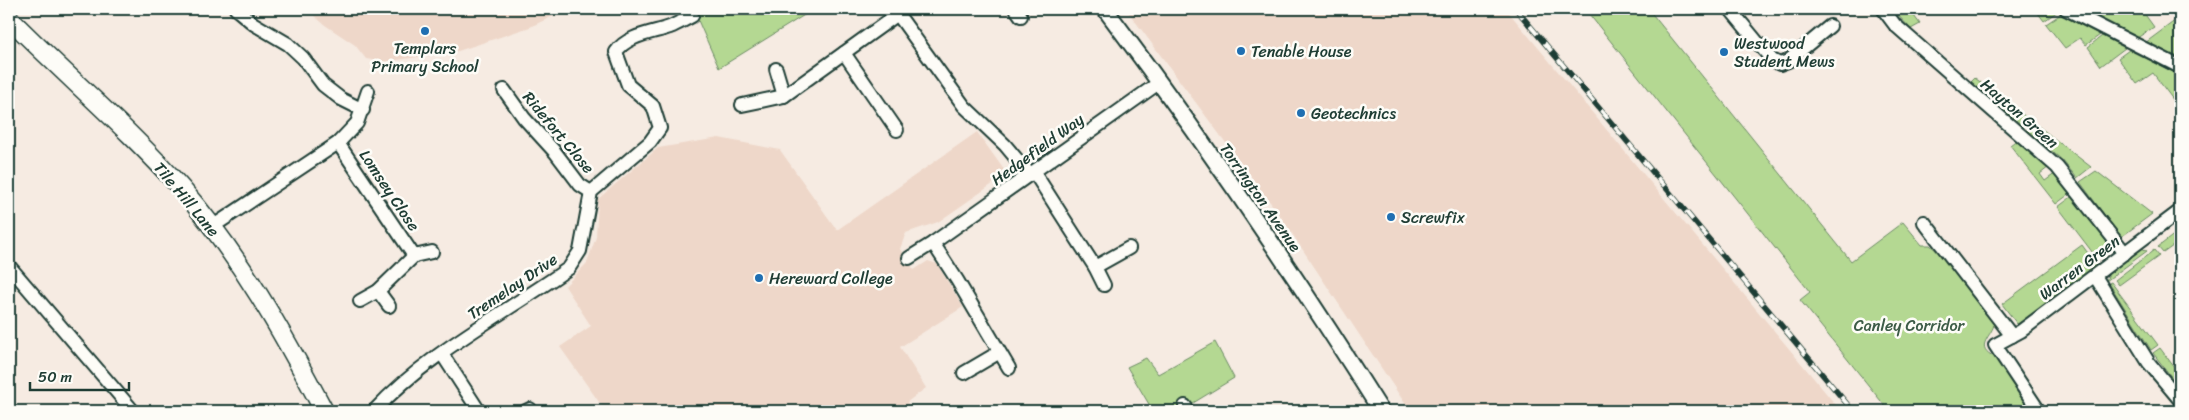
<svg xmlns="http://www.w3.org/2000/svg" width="2189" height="420" viewBox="0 0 2189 420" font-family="Sriracha,sans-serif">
<rect width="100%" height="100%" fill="#f6ebe2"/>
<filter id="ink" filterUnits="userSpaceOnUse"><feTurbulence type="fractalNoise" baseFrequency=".02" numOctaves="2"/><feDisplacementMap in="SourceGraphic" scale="10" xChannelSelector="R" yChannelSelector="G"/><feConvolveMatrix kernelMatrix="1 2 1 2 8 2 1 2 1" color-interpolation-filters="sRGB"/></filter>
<g filter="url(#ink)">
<g fill="#eed7c9">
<path d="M 306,9 L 568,9 L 530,27 L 458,51 L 384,62 L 366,59 L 355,45 L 325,25 Z"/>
<path d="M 1126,9 L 1506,9 L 1841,411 L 1410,411 L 1279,214 Z"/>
<path d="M 977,132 L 1007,174 L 938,222 L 906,233 L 900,249 L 914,270 L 928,261 L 937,264 L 963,307 L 900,347 L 926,388 L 907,402 L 912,411 L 602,411 L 604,409 L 560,347 L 591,326 L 565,286 L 587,263 L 596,237 L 598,199 L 658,148 L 719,138 L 780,150 L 837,230 Z"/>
</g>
<g fill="#b4d892" stroke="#6a8a63">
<path d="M 693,9 L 814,9 L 719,68 Z"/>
<path d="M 1585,9 L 1651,9 L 1649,10 L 1851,261 L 1903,222 L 1922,245 L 1930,245 L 1945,258 L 1992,318 L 1994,325 C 1990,338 1974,347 1995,357 L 2034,411 L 1889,411 L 1800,300 L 1810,292 Z"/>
<path d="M 1892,9 L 1909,9 L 1920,24 L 1911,29 Z"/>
<path d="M 2035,9 L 2055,9 L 2058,11 L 2044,21 Z"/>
<path d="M 2080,9 L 2141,9 L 2154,27 L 2137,38 Z"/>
<path d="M 2061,14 L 2100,35 L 2086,45 L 2080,38 L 2065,48 L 2046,24 Z"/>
<path d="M 2180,17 L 2180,59 L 2145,43 Z"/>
<path d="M 2102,36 L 2125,48 L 2101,66 L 2088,47 Z"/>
<path d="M 2129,50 L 2180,75 L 2180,97 L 2174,101 L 2153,73 L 2137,84 L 2118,58 Z"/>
<path d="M 1975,78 L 2031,121 L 2024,127 L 1971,82 Z"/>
<path d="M 2034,123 L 2091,167 L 2077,178 L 2062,160 L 2027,130 Z"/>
<path d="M 2018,139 L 2049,167 L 2040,174 L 2045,181 L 2056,173 L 2072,192 L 2056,204 L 2010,145 Z"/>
<path d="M 2096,171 L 2152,214 L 2121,237 L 2080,182 Z"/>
<path d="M 2074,195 L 2112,245 L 2096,257 L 2058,207 Z"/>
<path d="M 2180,230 L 2180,241 L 2163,253 L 2158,247 Z"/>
<path d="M 2082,245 L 2098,267 L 2020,324 L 2017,324 L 2002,304 Z"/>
<path d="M 2142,248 L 2147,251 L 2106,281 L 2109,273 Z"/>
<path d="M 2154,250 L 2159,256 L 2119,285 L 2115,280 Z"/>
<path d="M 2111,282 L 2158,345 L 2151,350 L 2109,283 Z"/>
<path d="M 1215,342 L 1234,378 L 1180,411 L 1153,411 L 1127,367 L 1146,358 L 1158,374 Z"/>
<path d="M 2160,348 L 2180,375 L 2180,388 L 2153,353 Z"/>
</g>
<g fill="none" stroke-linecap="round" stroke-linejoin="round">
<defs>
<g id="minor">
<path d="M 236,9 L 254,24 L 288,44 L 303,58 L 323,85 L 341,99 L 363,110"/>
<path d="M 894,9 L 964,106 L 1005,145 L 1030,175"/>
<path d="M 1016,9 L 1021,16"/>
<path d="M 1730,9 L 1772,60 L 1780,64 L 1788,61 L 1830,26"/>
<path d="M 1883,9 L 1895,25 L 2057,167 L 2125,253"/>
<path d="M 2066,9 L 2180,67"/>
<path d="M 844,53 L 897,130"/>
<path d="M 776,69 L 784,96"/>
<path d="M 504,90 L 524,118 L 555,152 L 580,185 L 591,192"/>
<path d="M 742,105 L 784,96 L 898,14"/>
<path d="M 338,143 L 414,256 L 378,291 L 360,301"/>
<path d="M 1034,172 L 1095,267 L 1104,285"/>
<path d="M 1924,222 L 2012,336"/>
<path d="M 212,227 L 338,143 L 357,123 L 368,91"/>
<path d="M 414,256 L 432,252"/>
<path d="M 909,258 L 933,243"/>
<path d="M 9,266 L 133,411"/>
<path d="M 1095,267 L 1129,248"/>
<path d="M 2095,276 L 2149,363 L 2180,400"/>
<path d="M 378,291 L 389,306"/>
<path d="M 442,354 L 479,411"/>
<path d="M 1009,368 L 957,280 L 933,243 L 1160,82"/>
<path d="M 964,373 L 998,353"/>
<path d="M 1185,406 L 1188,411"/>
<path d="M 374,411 C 429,352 504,314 569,268 L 580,251 L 591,192 L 650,142 L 660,128 L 653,106 L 628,85 L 616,52 C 627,35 653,33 670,27 C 677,24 684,20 692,16"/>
<path d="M 526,411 L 530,409"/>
<path d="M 2039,411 L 1995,345 L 2021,331 L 2180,211"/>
</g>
<path id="tertiary" d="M 1105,9 C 1203,139 1294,273 1381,411"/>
<path id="secondary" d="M 9,18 C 65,75 128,128 181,188 C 240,256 283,333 324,411"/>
</defs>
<use href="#minor" stroke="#1f3d34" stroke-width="16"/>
<use href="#tertiary" stroke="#1f3d34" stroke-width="19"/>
<use href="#secondary" stroke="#1f3d34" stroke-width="21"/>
<use href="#minor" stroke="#fdfcf7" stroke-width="12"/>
<use href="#tertiary" stroke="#fdfcf7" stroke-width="15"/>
<use href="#secondary" stroke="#fdfcf7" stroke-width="18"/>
<defs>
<path id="rail" d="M 1516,9 L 1853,411"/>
</defs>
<use href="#rail" stroke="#1f3d34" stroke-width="5.5"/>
<use href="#rail" stroke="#fdfcf7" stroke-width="4" stroke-dasharray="11" stroke-linecap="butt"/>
</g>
</g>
<g fill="#1f6fb2" stroke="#fdfcf7" stroke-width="2">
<circle cx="425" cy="31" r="5"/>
<circle cx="1241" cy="51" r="5"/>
<circle cx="1724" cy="52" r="5"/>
<circle cx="1301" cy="113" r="5"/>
<circle cx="1391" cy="217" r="5"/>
<circle cx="759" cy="278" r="5"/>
</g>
<g text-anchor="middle" stroke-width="5" stroke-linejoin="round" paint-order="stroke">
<g font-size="16" fill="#1f3d34" stroke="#fdfcf7" text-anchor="start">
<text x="1734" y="49">Westwood<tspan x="1734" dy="18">Student Mews</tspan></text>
<text x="425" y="54" text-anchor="middle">Templars<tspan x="425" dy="18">Primary School</tspan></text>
<text x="1251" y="57">Tenable House</text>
<text x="1311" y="119">Geotechnics</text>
<text x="1401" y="223">Screwfix</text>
<text x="769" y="284">Hereward College</text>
</g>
<g font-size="16" fill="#1f3d34" stroke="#fdfcf7">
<text transform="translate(2020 113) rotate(41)" y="6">Hayton Green</text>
<text transform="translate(559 132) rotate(50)" y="6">Ridefort Close</text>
<text transform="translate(1037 149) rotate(-36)" y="6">Hedgefield Way</text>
<text transform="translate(390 190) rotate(56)" y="6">Lomsey Close</text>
<text transform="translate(1261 197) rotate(55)" y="6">Torrington Avenue</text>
<text transform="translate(187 199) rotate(50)" y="6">Tile Hill Lane</text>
<text transform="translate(2079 267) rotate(-37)" y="6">Warren Green</text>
<text transform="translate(512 286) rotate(-34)" y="6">Tremelay Drive</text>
</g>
<g font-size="16" fill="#3d5c47" stroke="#fdfcf7">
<text x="1909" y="331">Canley Corridor</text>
</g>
</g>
<rect width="2189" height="420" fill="none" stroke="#fdfcf7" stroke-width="30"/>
<rect x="15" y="15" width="2159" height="390" fill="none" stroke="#1f3d34" stroke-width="2" filter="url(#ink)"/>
<path d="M30 382v8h99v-8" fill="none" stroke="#1f3d34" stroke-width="2.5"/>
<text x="38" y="382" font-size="15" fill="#1f3d34" stroke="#fdfcf7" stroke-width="4" paint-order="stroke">50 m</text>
</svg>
